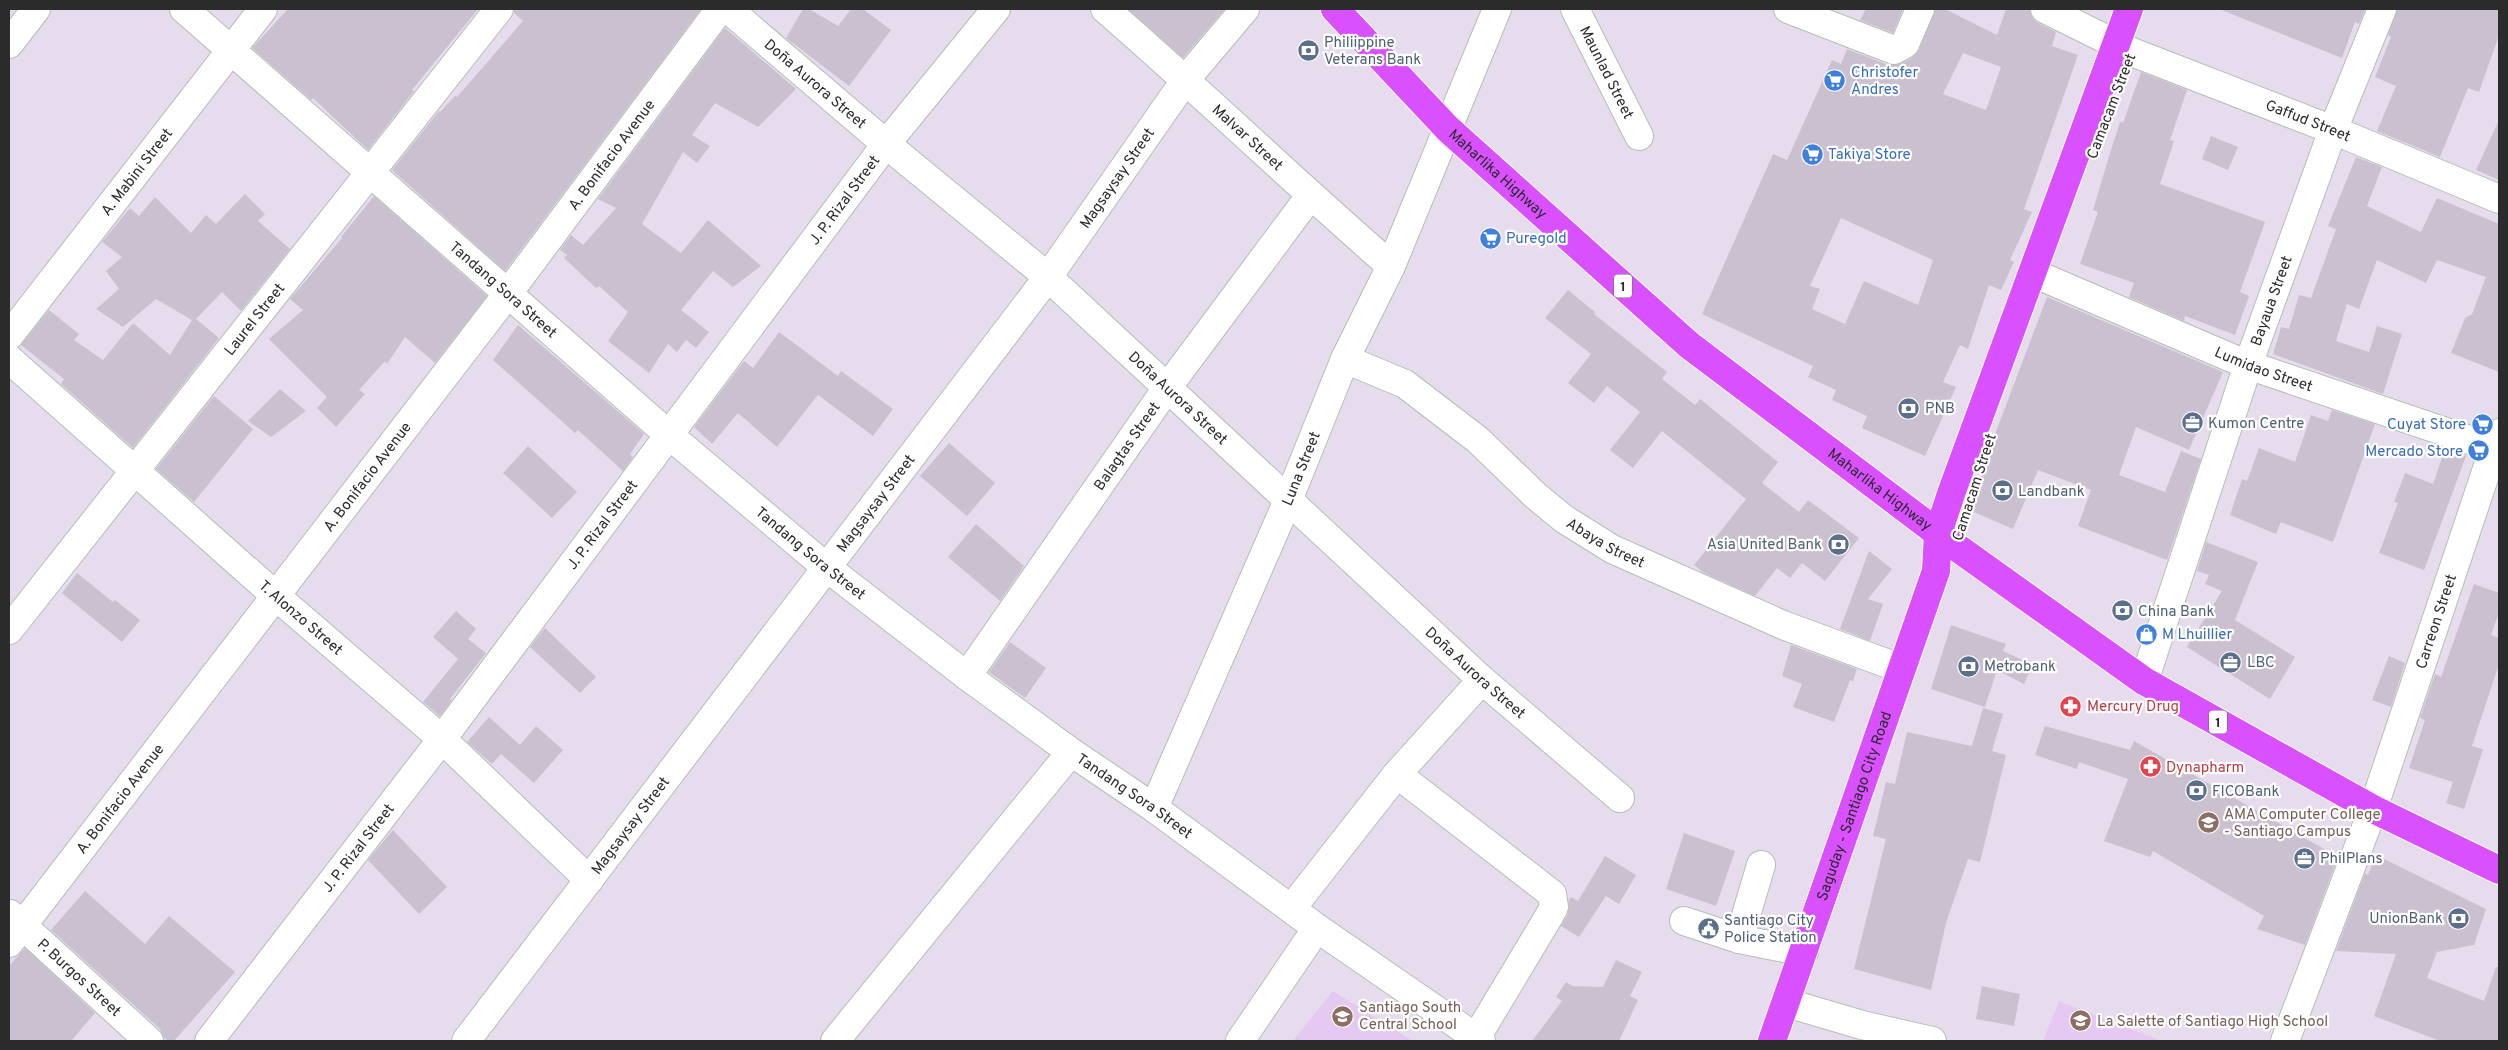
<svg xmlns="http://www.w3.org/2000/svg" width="2508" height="1050" viewBox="0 0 2508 1050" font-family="Overpass,sans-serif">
<rect width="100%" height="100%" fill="#e7dcee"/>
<g fill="#e5c9f2">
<path d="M 1333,991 L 1413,1041 L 1293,1041 Z"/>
<path d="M 2059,1001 L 2162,1041 L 2043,1041 Z"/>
</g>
<g fill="#cbc0d0" fill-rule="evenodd">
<path d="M 288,9 L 478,9 L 412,90 L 414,91 L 368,150 L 313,98 L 311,100 L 252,48 Z"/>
<path d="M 514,9 L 701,9 L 505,271 L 392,170 L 439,111 L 440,112 L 455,96 L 457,97 L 523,21 L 514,13 Z"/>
<path d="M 803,9 L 809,9 L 838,26 L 851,9 L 863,9 L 891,30 L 849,86 L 786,38 Z"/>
<path d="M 1128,9 L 1225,9 L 1183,58 Z"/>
<path d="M 1866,9 L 1903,9 L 1893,33 L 1860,20 Z"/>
<path d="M 1935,9 L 1945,9 L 1997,35 L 2006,9 L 2030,9 L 2032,17 L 2038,23 L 2056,32 L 2052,46 L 2078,55 L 2024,209 L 2032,212 L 2010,260 L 2014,262 L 2001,290 L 1989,285 L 1968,349 L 1960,345 L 1943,382 L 1956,387 L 1925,456 L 1862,428 L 1867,416 L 1832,400 L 1836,390 L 1808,377 L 1813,366 L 1702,314 L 1773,154 L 1787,160 L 1832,60 L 1841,64 L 1847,49 L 1888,65 L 1901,64 L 1912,58 L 1919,50 ZM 1963,53 L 2001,67 L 1986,110 L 1943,94 ZM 1841,218 L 1933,260 L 1918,305 L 1864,281 L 1845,324 L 1812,309 L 1820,289 L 1810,286 Z"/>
<path d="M 2219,9 L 2365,9 L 2359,24 L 2355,22 L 2342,58 Z"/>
<path d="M 2397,9 L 2499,9 L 2499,35 L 2479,92 L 2468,88 L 2440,157 L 2377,131 L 2396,86 L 2375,77 L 2391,37 L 2388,35 Z"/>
<path d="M 725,28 L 796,89 L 758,127 L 715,103 L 692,135 L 710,146 L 697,163 L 683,152 L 642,224 L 681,253 L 708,220 L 761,266 L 733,287 L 713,271 L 681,310 L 709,332 L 696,348 L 686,340 L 677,352 L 668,344 L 649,373 L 608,341 L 628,312 L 599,286 L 596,288 L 564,258 L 567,255 L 560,250 L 571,235 L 583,245 L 616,208 L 598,199 Z"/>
<path d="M 2141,72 L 2187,90 L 2170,140 L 2174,141 L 2160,184 L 2265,222 L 2240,292 L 2249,296 L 2235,335 L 2185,316 L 2184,321 L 2129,297 L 2134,283 L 2080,264 L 2098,212 L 2093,210 L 2110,153 L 2120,122 L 2123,123 Z"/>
<path d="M 2499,120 L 2499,180 L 2476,170 Z"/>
<path d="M 2211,136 L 2238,147 L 2228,170 L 2202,159 Z"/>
<path d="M 2356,157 L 2382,167 L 2367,206 L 2421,232 L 2437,198 L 2499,224 L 2499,372 L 2451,353 L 2465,318 L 2472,314 L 2486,277 L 2437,260 L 2426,283 L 2377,260 L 2359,309 L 2347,304 L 2336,341 L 2369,352 L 2377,326 L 2402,334 L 2383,394 L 2273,354 L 2281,327 L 2289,329 L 2299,295 L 2311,298 L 2336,229 L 2328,226 Z"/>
<path d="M 245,194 L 265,214 L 258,221 L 290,249 L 241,311 L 222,292 L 196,319 L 219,338 L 133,448 L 61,384 L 64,379 L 21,345 L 49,310 L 79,334 L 74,340 L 103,360 L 133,323 L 170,355 L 192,320 L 156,299 L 123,327 L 96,309 L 119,289 L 106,271 L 122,257 L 102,242 L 130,208 L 139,216 L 155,197 L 191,233 L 206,215 L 216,224 Z"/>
<path d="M 374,196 L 487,296 L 435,363 L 405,337 L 387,364 L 385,361 L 359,390 L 365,394 L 336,427 L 317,408 L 327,397 L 269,339 L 303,310 L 290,299 L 342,238 L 341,237 Z"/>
<path d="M 1568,290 L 1595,312 L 1594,314 L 1667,372 L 1662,379 L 1695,405 L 1700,399 L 1778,462 L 1762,483 L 1799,512 L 1808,500 L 1859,538 L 1825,581 L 1802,563 L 1790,578 L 1777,568 L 1755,596 L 1704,573 L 1694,565 L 1746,499 L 1662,431 L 1633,468 L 1610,450 L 1640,412 L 1607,386 L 1594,403 L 1568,383 L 1591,354 L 1545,318 Z"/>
<path d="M 2047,297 L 2223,372 L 2189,450 L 2136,427 L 2119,475 L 2165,492 L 2181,451 L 2201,459 L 2167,560 L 2078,526 L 2091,490 L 2038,470 L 2013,529 L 1967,509 L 1992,451 L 1989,450 Z"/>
<path d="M 518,325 L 644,434 L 630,454 L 633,457 L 623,471 L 578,430 L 575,433 L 493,360 Z"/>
<path d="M 779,332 L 838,376 L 841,371 L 893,409 L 873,436 L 818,395 L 777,447 L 738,413 L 712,444 L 694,427 L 744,361 L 753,368 Z"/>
<path d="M 280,389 L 306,411 L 271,437 L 248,421 Z"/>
<path d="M 214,396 L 253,429 L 194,502 L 156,469 Z"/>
<path d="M 2332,410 L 2375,424 L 2333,542 L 2281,522 L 2276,534 L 2230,515 L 2242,479 L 2247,481 L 2259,448 L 2295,462 L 2311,415 L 2328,421 Z"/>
<path d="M 949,443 L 995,483 L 967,516 L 920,476 Z"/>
<path d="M 528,446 L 577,492 L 552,518 L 503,473 Z"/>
<path d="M 2445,449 L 2466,456 L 2424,570 L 2379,553 L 2398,503 L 2394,502 L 2405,473 L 2433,484 Z"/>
<path d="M 976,524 L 1024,566 L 1000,601 L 948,557 Z"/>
<path d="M 2206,542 L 2258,562 L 2235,620 L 2295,657 L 2270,699 L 2187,647 L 2222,591 L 2205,584 L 2209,575 L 2197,571 Z"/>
<path d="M 1869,551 L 1892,569 L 1868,599 L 1883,604 L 1870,641 L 1840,629 Z"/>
<path d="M 77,573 L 113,602 L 115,600 L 140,620 L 122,642 L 62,593 Z"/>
<path d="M 2474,584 L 2499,593 L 2499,612 L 2491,635 L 2499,638 L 2499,664 L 2472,746 L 2483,749 L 2464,809 L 2446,803 L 2453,782 L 2409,768 L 2425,720 L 2420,718 L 2435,674 L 2441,677 Z"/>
<path d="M 456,611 L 476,629 L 468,639 L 486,653 L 450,699 L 452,700 L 440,716 L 423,702 L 458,659 L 433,637 Z"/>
<path d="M 1951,625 L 2006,644 L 2003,651 L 2033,665 L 2024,684 L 1997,670 L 1985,707 L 1931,689 Z"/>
<path d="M 545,628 L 596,677 L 580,693 L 530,647 Z"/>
<path d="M 1010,642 L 1046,668 L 1025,698 L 989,672 Z"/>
<path d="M 1791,645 L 1857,669 L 1853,681 L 1850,680 L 1834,722 L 1793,707 L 1802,684 L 1782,676 Z"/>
<path d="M 2389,656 L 2405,663 L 2391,707 L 2372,700 Z"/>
<path d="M 1983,708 L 2003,714 L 1992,751 L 2006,755 L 1980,862 L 1968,859 L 1946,923 L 1931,990 L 1854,969 L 1886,839 L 1873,836 L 1886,782 L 1895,784 L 1907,732 L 1972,746 Z"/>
<path d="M 489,717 L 520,745 L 536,726 L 563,750 L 534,783 L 501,754 L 492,764 L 467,742 Z"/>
<path d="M 2045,726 L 2130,750 L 2134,741 L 2338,857 L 2305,945 L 2257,929 L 2264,916 L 2153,851 L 2150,857 L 2104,841 L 2128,779 L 2079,762 L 2077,769 L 2035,755 Z"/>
<path d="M 393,830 L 447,887 L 419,914 L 368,860 Z"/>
<path d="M 1684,833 L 1735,851 L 1716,906 L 1666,889 Z"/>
<path d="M 2376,855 L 2486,909 L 2474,945 L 2437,952 L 2427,978 L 2484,1001 L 2496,967 L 2499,967 L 2499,1041 L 2440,1041 L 2374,1016 L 2396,954 L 2336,951 L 2365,873 L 2368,875 Z"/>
<path d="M 1605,856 L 1636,875 L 1619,904 L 1606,896 L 1579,937 L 1561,926 L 1568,914 L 1569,900 L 1571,897 L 1578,901 Z"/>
<path d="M 85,891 L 145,944 L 169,916 L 235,972 L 174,1041 L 168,1041 L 164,1038 L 160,1029 L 51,930 Z"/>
<path d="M 25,948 L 95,1013 L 71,1041 L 9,1041 L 9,966 Z"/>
<path d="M 1616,960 L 1642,972 L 1630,996 L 1638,1000 L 1619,1041 L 1532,1041 L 1562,1001 L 1556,997 L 1566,982 L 1572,986 L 1603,987 Z"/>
<path d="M 1982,986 L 2020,994 L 2014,1026 L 1976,1019 Z"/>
</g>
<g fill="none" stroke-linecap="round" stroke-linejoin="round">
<defs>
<g id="minor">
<path id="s1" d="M 184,9 L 669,435 L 826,567 L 967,676 L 1071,752 L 1154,808 L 1317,928 L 1481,1041"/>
<path id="s2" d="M 728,9 L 886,144 L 1048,277 L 1482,680 L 1620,798"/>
<path id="s3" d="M 1105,9 C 1202,93 1294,182 1391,266"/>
<path id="s4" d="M 1575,9 L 1639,136"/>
<path d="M 1788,9 L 1894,50 L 1905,44 L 1920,9"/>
<path id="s5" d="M 2045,9 L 2132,52 L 2333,130 L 2499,199"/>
<path d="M 9,44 L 36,9"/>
<path id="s6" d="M 2033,273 L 2248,365 L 2499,450"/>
<path id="s7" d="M 9,336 L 263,9"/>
<path id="s8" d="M 9,359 L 277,597 L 442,739 L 589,880"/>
<path id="s9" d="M 1345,359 L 1405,384 L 1478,440 L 1536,496 L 1564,519 L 1612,549 L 1783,625 L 1902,669"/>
<path id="s10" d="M 9,630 L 499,9"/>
<path id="s11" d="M 967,676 L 1167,388 L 1310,196"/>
<path id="s12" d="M 2144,681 L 2248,365 L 2333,130 L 2382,9"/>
<path d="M 1397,774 L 1552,894 L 1554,907 L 1548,918 L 1476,1038"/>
<path id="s13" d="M 1154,808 L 1289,498 L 1345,359 L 1391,266 L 1497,9"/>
<path d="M 1291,909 L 1397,774 L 1482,680"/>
<path id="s14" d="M 10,914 L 149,1041"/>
<path d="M 1684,921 L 1739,939 L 1804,952"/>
<path d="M 1739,939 L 1761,865"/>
<path id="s15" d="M 9,943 L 509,292 L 720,9"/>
<path d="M 1787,1003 L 1862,1025 L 1932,1041"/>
<path id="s16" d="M 209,1041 L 442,739 L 886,144 L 996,9"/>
<path id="s17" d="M 466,1041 L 1048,277 L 1186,79 L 1245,9"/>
<path d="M 835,1041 L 1071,752"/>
<path d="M 1240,1041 L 1317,928"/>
<path id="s18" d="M 2285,1041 L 2373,809 L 2499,433"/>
</g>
<g id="major">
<path id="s19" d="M 1335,9 L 1448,129 L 1689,345 L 1955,546 L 2144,681 L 2373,809 L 2499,870"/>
<path id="s20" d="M 1772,1041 L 1936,571 L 1938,533 L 1952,491 L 2129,9"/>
</g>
</defs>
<use href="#minor" stroke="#b2c0b0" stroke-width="30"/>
<use href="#major" stroke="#fff" stroke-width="30"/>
<use href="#minor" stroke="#fff" stroke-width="28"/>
<use href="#major" stroke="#d950ff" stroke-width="28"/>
</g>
<defs>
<symbol id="bank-disc" viewBox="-11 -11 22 22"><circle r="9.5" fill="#5c6f8a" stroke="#fff"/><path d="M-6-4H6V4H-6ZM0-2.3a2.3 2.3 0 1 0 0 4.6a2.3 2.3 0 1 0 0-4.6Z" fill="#fff"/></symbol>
<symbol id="supermarket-disc" viewBox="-11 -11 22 22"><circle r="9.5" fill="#3f7fe0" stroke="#fff"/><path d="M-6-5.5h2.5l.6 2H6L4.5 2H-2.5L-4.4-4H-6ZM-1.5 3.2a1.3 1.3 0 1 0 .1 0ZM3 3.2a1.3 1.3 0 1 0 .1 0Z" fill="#fff"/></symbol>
<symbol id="office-disc" viewBox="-11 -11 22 22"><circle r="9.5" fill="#5c6f8a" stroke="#fff"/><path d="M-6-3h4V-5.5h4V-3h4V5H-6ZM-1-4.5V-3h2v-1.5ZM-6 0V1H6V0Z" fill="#fff"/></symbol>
<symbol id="shop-disc" viewBox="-11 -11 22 22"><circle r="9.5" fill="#3f7fe0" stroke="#fff"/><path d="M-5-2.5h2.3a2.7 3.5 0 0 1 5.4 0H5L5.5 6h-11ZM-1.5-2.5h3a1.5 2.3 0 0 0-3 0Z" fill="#fff"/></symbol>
<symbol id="pharmacy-disc" viewBox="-11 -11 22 22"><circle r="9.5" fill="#e0444e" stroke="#fff"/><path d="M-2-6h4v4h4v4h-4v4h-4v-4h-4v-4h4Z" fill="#fff"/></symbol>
<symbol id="university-disc" viewBox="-11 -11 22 22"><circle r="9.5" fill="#8d6e63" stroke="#fff"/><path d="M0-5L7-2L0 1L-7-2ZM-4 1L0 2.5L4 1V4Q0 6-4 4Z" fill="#fff"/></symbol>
<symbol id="civic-disc" viewBox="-11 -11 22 22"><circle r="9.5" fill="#5c6f8a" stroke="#fff"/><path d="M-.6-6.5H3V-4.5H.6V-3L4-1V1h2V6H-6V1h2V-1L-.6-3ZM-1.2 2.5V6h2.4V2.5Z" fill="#fff"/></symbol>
<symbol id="school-disc" viewBox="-11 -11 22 22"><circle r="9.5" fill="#8d6e63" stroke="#fff"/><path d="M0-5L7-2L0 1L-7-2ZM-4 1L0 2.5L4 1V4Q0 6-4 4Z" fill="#fff"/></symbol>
</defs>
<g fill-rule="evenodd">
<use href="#bank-disc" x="1296" y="38" width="25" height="25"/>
<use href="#supermarket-disc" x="1822" y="68" width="25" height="25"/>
<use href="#supermarket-disc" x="1800" y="142" width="25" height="25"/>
<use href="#supermarket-disc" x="1478" y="226" width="25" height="25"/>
<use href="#bank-disc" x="1896" y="396" width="25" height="25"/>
<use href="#office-disc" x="2180" y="410" width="25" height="25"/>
<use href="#supermarket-disc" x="2470" y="412" width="25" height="25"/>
<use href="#supermarket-disc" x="2466" y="438" width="25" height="25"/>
<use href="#bank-disc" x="1990" y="478" width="25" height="25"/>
<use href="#bank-disc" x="1826" y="532" width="25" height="25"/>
<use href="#bank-disc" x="2110" y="598" width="25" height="25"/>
<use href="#shop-disc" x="2134" y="622" width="25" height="25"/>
<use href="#office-disc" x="2218" y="650" width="25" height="25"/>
<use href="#bank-disc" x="1956" y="654" width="25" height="25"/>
<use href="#pharmacy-disc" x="2058" y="694" width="25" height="25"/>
<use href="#pharmacy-disc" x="2138" y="754" width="25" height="25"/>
<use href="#bank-disc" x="2184" y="778" width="25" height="25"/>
<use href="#university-disc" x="2196" y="810" width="25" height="25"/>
<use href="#office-disc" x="2292" y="846" width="25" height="25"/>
<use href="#bank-disc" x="2446" y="906" width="25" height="25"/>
<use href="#civic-disc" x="1696" y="916" width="25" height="25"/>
<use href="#school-disc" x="1330" y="1004" width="25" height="25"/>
<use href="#school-disc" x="2068" y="1008" width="25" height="25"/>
</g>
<g text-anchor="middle" stroke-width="4.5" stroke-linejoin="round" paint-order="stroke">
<g fill="#fff" stroke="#6b6b6b" stroke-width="1">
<rect x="1614" y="274.5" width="18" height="23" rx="4"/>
<rect x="2209" y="710.5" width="18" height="23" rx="4"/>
</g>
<g font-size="14" font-weight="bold" fill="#2b2b2b">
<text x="1623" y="291">1</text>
<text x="2218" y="727">1</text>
</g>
<g font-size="15" fill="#4e5e75" stroke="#fff" text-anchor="start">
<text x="1324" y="47">Philiippine<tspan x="1324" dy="17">Veterans Bank</tspan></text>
<text x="1925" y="413">PNB</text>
<text x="2208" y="428">Kumon Centre</text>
<text x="2018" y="496">Landbank</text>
<text x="1822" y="549" text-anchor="end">Asia United Bank</text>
<text x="2138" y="616">China Bank</text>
<text x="2247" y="667">LBC</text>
<text x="1984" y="671">Metrobank</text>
<text x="2212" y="796">FICOBank</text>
<text x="2320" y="863">PhilPlans</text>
<text x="2443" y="923" text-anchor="end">UnionBank</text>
<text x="1724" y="925">Santiago City<tspan x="1724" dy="17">Police Station</tspan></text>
</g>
<g font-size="15" fill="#2b2b2b" stroke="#fff">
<text dy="5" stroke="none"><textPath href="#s4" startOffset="71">Maunlad Street</textPath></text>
<text dy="5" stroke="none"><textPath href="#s2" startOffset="115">Doña Aurora Street</textPath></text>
<text transform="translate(2111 106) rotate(-69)" y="5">Camacam Street</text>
<text dy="5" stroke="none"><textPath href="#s5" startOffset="286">Gaffud Street</textPath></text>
<text dy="5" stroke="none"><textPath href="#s3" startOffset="192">Malvar Street</textPath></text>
<text dy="5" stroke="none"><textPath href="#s15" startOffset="992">A. Bonifacio Avenue</textPath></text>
<text dy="5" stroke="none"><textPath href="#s7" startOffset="208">A. Mabini Street</textPath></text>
<text dy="5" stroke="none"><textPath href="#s19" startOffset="232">Maharlika Highway</textPath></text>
<text dy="5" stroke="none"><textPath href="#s17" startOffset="1081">Magsaysay Street</textPath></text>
<text dy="5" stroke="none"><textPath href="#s16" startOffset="1054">J. P. Rizal Street</textPath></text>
<text dy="5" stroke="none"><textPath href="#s1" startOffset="425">Tandang Sora Street</textPath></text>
<text dy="5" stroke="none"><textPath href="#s12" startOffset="401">Bayaua Street</textPath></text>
<text dy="5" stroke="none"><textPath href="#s10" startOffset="396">Laurel Street</textPath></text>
<text dy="5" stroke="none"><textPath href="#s6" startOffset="250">Lumidao Street</textPath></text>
<text dy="5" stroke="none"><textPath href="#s2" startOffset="595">Doña Aurora Street</textPath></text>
<text dy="5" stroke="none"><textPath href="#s11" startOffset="280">Balagtas Street</textPath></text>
<text dy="5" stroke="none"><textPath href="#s13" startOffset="370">Luna Street</textPath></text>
<text dy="5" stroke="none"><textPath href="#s15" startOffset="588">A. Bonifacio Avenue</textPath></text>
<text transform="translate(1974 487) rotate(-72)" y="5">Camacam Street</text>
<text dy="5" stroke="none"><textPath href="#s19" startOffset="728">Maharlika Highway</textPath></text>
<text dy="5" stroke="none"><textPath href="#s17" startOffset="676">Magsaysay Street</textPath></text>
<text dy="5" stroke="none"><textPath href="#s16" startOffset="649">J. P. Rizal Street</textPath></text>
<text dy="5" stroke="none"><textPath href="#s9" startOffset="322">Abaya Street</textPath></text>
<text dy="5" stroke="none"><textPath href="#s1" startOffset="830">Tandang Sora Street</textPath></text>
<text dy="5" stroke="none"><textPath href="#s8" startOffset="390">T. Alonzo Street</textPath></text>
<text dy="5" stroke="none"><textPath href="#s18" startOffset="446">Carreon Street</textPath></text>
<text dy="5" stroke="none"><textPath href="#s2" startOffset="1000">Doña Aurora Street</textPath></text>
<text dy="5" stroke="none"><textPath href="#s1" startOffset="1235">Tandang Sora Street</textPath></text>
<text dy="5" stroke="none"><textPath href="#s15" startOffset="182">A. Bonifacio Avenue</textPath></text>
<text dy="5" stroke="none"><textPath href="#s20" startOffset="249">Saguday - Santiago City Road</textPath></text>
<text dy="5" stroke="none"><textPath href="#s17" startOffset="271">Magsaysay Street</textPath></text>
<text dy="5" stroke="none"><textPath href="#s16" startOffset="244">J. P. Rizal Street</textPath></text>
<text dy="5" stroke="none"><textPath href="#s14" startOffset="94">P. Burgos Street</textPath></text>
</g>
<g font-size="15" fill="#366cbe" stroke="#fff" text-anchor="start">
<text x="1851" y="77">Christofer<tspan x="1851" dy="17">Andres</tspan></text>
<text x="1828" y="159">Takiya Store</text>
<text x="1506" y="243">Puregold</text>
<text x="2466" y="429" text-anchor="end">Cuyat Store</text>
<text x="2463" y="456" text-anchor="end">Mercado Store</text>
<text x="2162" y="639">M Lhuillier</text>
</g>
<g font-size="15" fill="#be3a42" stroke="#fff" text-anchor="start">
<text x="2087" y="711">Mercury Drug</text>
<text x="2166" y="772">Dynapharm</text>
</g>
<g font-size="15" fill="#785e54" stroke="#fff" text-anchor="start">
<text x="2224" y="819">AMA Computer College<tspan x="2224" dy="17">- Santiago Campus</tspan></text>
<text x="1359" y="1012">Santiago South<tspan x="1359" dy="17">Central School</tspan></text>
<text x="2097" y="1026">La Salette of Santiago High School</text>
</g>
</g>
<rect width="2508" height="1050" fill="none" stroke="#2b2b2b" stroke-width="20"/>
</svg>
